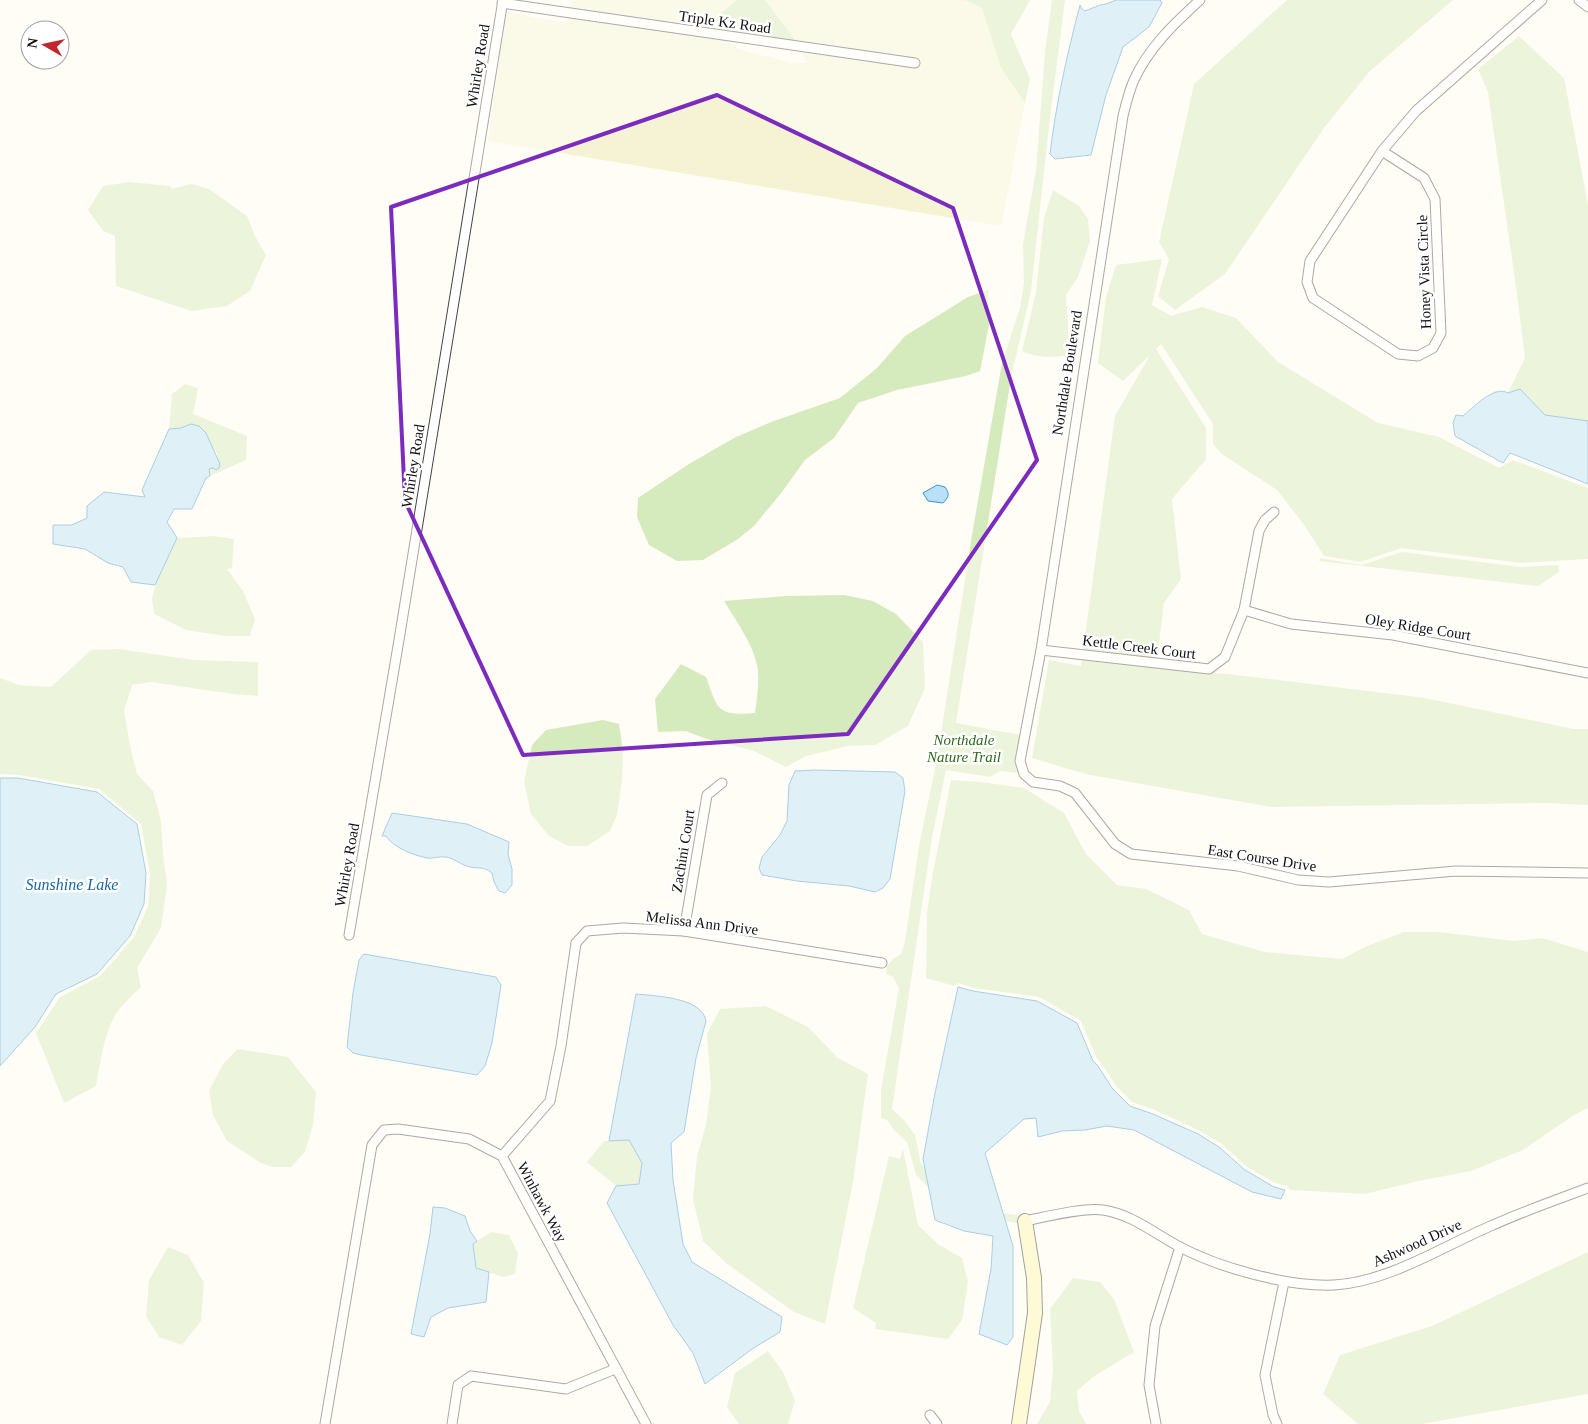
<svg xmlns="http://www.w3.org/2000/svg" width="1588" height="1424" viewBox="0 0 1588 1424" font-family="Georgia,serif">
<rect width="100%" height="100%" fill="#fffdf5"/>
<g fill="#f6f3d4">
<path d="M 571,0 L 736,0 L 717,17 L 719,30 L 570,8 Z"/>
<path d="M 765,0 L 962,0 L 982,8 L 1001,68 L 1025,103 L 1001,226 L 488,141 L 506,12 L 567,23 L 568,17 L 729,41 L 738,49 L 792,63 L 807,63 L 801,51 L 920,68 L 921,59 L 796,41 Z"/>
</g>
<g fill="#d5ebbd">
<path d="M 736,0 L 765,0 L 796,41 L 719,30 L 717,17 Z"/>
<path d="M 962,0 L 1030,0 L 1011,34 L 1030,79 L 1025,103 L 1001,68 L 982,8 L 967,1 Z"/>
<path d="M 1052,0 L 1065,0 L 1049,126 L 1031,291 L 1011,378 L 956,723 L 1021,735 L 1016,768 L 1018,773 L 1000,771 L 990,777 L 946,770 L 932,837 L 892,1109 L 905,1121 L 915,1135 L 921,1164 L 963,1208 L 1017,1215 L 1017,1223 L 999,1220 L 961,1220 L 916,1175 L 907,1142 L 894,1130 L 888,1121 L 881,1118 L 881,1090 L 899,988 L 893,977 L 886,974 L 887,966 L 893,959 L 901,954 L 905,941 L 919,846 L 937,759 L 972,535 L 1002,363 L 1020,308 L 1024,283 L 1023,244 L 1036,170 L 1045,52 Z"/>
<path d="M 1287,0 L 1453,0 L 1370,71 L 1324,128 L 1225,274 L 1175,310 L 1158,296 L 1169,259 L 1159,242 L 1194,84 Z"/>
<path d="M 1519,36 L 1564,78 L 1588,205 L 1588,484 L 1510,453 L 1503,463 L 1455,436 L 1453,423 L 1456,415 L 1463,416 L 1495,391 L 1508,393 L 1525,358 L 1517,294 L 1488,92 L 1478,69 Z"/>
<path d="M 129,182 L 170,186 L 172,189 L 191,184 L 209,189 L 247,216 L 255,236 L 266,255 L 250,291 L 227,306 L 191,311 L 116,286 L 115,236 L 103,231 L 88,210 L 103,186 Z"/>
<path d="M 1053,190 L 1079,206 L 1088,219 L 1090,241 L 1078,277 L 1066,295 L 1068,324 L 1069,355 C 1051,358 1038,358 1022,351 L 1036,292 L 1044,218 Z"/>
<path d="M 1162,259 L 1152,305 L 1171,316 L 1202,307 L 1236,318 L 1278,362 L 1378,423 L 1439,437 L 1499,468 L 1513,460 L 1588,488 L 1588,559 L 1521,563 L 1401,548 L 1361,562 L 1324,556 L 1305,526 L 1277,490 L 1222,454 L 1213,444 L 1213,424 L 1161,344 L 1156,349 L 1206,428 L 1206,459 L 1172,499 L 1181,579 L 1164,603 L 1156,669 L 1228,674 L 1425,698 L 1574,729 L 1588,729 L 1588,805 L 1546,803 L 1271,807 L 1085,774 L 1032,758 L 1049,660 L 1081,666 L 1115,416 L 1150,355 L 1123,381 L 1098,363 L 1106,297 L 1116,265 Z"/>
<path d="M 988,290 L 990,320 L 980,371 L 966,376 L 897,390 L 858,403 L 834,438 L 805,460 L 782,492 L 754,526 L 738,539 L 703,560 L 677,561 L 649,545 L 637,517 L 638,498 L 689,464 L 734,438 L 771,422 L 840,398 L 877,368 L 905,336 L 968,297 Z"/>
<path d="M 185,384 L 198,388 L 193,414 L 247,436 L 246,460 L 210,476 L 209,469 L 213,468 L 218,455 L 209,442 L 181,428 L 169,429 L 172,394 Z"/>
<path d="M 214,536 L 234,539 L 232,568 L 227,569 L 243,591 L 255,619 L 250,636 L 225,636 L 186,630 L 154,614 L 152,599 L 157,578 L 177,538 Z"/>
<path d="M 1402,552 L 1521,567 L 1558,565 L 1559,572 L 1538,586 L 1319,561 L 1320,558 L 1361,565 Z"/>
<path d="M 844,595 L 873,601 L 896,614 L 923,642 L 925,688 L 908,726 L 875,745 L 847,746 L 806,756 L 786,767 L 754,751 L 707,739 L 685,731 L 658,732 L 655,699 L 681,664 L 706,677 C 718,710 717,716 755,713 C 757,698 760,680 757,665 C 752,642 736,621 724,601 L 786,596 Z"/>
<path d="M 119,649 L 194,660 L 258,662 L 258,696 L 233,694 L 151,682 L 132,685 L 124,710 L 130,746 L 137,774 L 153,791 L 161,821 L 163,854 L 167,884 L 161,928 L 137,968 L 141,987 C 134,994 127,1000 121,1007 C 105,1025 100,1063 96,1086 L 64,1103 L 36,1033 L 60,997 L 100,976 L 134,937 L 148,906 L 150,874 L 141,824 L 99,789 L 19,775 L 0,774 L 0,678 L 19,685 L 51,687 L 91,650 Z"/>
<path d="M 603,720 L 619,724 L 621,737 L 623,758 L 622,780 L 617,815 L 610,831 L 587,846 L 568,846 L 549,836 L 531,814 L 524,782 L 532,745 L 546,730 Z"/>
<path d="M 951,780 L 981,782 L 1024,788 L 1064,813 L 1086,854 L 1117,885 L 1146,889 L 1189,910 L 1202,934 L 1265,952 L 1342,959 L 1367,946 L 1404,932 L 1439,932 L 1514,941 L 1542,938 L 1588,952 L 1588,1108 L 1574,1115 L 1523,1150 L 1471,1171 L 1418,1181 L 1365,1194 L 1290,1190 L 1287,1186 L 1275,1183 L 1247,1167 L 1222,1144 L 1200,1131 L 1155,1110 L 1132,1102 L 1116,1086 L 1102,1064 L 1097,1059 L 1081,1021 L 1039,997 L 974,988 L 958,983 L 954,986 L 926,978 L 927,913 L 932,878 Z"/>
<path d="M 766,1006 L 808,1027 L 838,1058 L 868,1074 L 853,1182 L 825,1324 L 794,1312 L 727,1264 L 703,1241 L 693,1199 L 697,1157 L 706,1125 L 711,1087 L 707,1034 L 720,1009 Z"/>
<path d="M 238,1049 L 288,1057 L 316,1092 L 313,1125 L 305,1152 L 291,1167 L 272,1167 L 261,1163 L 227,1141 L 213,1115 L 209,1091 L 223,1064 Z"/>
<path d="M 629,1140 L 642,1163 L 639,1184 L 616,1186 L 587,1162 L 604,1141 Z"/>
<path d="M 903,1149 L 918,1225 L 939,1245 L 962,1258 L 968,1282 L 962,1320 L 948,1339 L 875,1329 L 876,1323 L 853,1308 L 889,1156 L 900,1159 Z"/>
<path d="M 491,1232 L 509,1235 L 518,1253 L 515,1274 L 503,1277 L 476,1268 L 473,1244 Z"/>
<path d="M 168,1247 L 188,1255 L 204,1283 L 201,1321 L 182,1345 L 159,1337 L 146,1316 L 149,1280 Z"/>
<path d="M 1588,1252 L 1588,1394 L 1422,1424 L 1358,1424 L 1323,1394 L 1340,1355 L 1432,1326 Z"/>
<path d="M 1073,1278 L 1100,1282 L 1114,1299 L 1134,1352 L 1093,1377 L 1077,1391 L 1079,1411 L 1086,1424 L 1037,1424 L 1050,1402 L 1053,1369 L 1050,1309 Z"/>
<path d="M 768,1351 L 783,1372 L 795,1401 L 788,1424 L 739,1424 L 727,1407 L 735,1373 Z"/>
</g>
<g fill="#b9e0f7" stroke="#3f96cf">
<path d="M 1116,0 L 1160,0 L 1162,3 L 1149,27 L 1123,47 L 1106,95 L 1091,155 L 1055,159 L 1050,154 C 1056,103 1067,55 1080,5 L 1082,9 L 1085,11 L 1100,5 L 1106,4 Z"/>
<path d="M 1520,389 L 1545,415 L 1588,421 L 1588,484 L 1510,453 L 1503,463 L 1455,436 L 1453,423 L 1456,415 L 1463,416 C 1474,407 1494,385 1508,393 Z"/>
<path d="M 191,424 L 199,426 L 206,433 L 220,464 L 219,468 L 216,470 L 213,468 L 209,469 L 210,476 L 206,478 L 192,509 L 174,509 L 167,522 L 177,538 L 155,585 L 131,582 L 123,567 L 108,563 L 85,549 L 53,544 L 53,525 L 72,525 L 87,518 L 87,506 L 104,492 L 145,497 L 142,490 L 169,429 L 181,428 Z"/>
<path d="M 937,485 L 945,487 C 950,494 949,497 943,503 L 928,501 L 923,493 Z"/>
<path d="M 816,770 L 895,772 L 903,778 L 905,791 L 890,879 L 883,888 L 875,892 L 849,886 L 797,881 L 762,875 L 759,868 L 762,857 L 780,835 L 787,821 L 789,785 L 795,771 Z"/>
<path d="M 0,778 L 18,778 L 97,792 L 137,824 L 146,873 L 144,904 L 130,936 L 97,974 L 56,994 L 35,1027 L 0,1066 Z"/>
<path d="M 392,813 L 467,824 L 509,842 L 508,854 L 512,869 L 512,885 L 505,893 L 499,891 L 494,882 L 492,873 C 482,865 478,870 467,866 C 460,864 453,858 446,857 C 440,856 433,859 427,858 C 413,855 394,848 386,836 L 382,836 Z"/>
<path d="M 364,954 L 496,977 L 501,985 L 492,1043 L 485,1066 L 477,1075 L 361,1055 L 353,1053 L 347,1047 L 353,993 L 359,960 Z"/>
<path d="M 958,987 L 973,991 L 1037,1001 L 1077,1023 L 1093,1061 L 1098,1066 L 1112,1088 L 1130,1106 L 1153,1114 L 1198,1134 L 1219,1147 L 1245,1170 L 1274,1187 L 1285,1190 L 1281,1199 L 1252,1192 L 1134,1130 L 1107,1126 L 1085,1130 L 1062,1131 L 1038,1137 L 1036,1118 L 1024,1119 L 985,1153 L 1013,1246 L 1013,1337 L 1007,1345 L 979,1334 L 991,1269 L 993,1236 L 964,1231 L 935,1220 L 923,1159 L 935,1093 Z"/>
<path d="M 636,994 C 655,996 702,997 706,1021 L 696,1058 L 684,1132 L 671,1143 L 673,1180 L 683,1244 L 692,1262 L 782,1317 L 780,1332 L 752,1349 L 705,1384 L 693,1353 L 673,1325 L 607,1203 L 616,1186 L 639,1184 L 642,1163 L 629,1140 L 609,1141 Z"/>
<path d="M 433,1207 L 445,1208 L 465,1216 L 470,1231 L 477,1241 L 473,1244 L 476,1268 L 489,1272 L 486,1302 L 448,1308 L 431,1317 L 424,1337 L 411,1334 L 430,1234 Z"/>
</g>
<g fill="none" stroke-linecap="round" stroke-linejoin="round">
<defs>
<g id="street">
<path d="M 1200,0 C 1174,24 1149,47 1134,80 C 1129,91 1126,104 1123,116 L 1041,650 L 1020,761 L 1024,774 L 1033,782 L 1060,786 L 1075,793 L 1115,844 L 1131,854 L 1238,866 L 1298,880 L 1329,882 L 1456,871 L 1588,873"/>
<path d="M 1579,0 L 1588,7"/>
<path d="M 502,3 L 915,63"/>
<path d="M 1382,151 L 1424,178 L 1435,199 L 1441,333 L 1433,348 L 1418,356 L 1398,354 L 1313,298 L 1307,282 L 1310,261 L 1382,151 L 1416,111 L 1542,0"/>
<path d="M 1244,610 L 1291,624 L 1393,635 L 1588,673"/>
<path d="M 1041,650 L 1209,669 L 1225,657 L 1244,610 L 1259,531 L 1265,520 L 1274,512"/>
<path d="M 684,931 L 707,795 L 722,783"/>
<path d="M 349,935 L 399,640 L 503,0"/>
<path d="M 502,1156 L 550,1101 L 561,1046 L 576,943 L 587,931 L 623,928 L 684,931 L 882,963"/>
<path d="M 1025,1221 C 1045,1217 1084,1207 1103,1210 C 1131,1214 1154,1233 1178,1246 C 1219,1268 1288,1287 1334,1285 C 1389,1282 1443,1246 1493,1225 C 1524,1211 1556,1200 1588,1188"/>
<path d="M 930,1415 L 937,1424"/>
<path d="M 325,1424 L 372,1145 L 384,1130 L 398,1129 L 469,1139 L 502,1156 L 646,1424"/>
<path d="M 452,1424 L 458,1385 L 471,1376 L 566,1389 L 615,1369"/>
<path d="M 1156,1424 L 1149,1385 L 1155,1326 L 1180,1247"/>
<path d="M 1277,1424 L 1273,1415 L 1265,1375 L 1284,1282"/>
</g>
<path id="secondary" d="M 1019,1424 L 1035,1313 L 1034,1278 L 1025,1221"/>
</defs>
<use href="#street" stroke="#444" stroke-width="11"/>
<use href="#secondary" stroke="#333" stroke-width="16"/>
<use href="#street" stroke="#fff" stroke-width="9"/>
<use href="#secondary" stroke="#fff6b0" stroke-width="14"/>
</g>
<path d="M0 0H1588V1424H0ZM 717,95 L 953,208 L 1037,460 L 848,734 L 523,755 L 405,501 L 391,207 Z" fill="#fffdf5" fill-opacity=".55" fill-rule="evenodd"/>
<path fill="none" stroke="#7b2cbf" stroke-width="4" stroke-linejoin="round" d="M 717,95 L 953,208 L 1037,460 L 848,734 L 523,755 L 405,501 L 391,207 Z"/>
<g text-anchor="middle" stroke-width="5" stroke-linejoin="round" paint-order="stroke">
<g font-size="15" fill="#111" stroke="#fff">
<text transform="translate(725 22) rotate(8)" y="5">Triple Kz Road</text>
<text transform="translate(478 66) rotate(-81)" y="5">Whirley Road</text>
<text transform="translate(1424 272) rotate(-92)" y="5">Honey Vista Circle</text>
<text transform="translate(1067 373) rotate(-81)" y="5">Northdale Boulevard</text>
<text transform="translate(413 466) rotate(-81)" y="5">Whirley Road</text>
<text transform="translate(1418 627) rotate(9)" y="5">Oley Ridge Court</text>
<text transform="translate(1139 647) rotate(7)" y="5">Kettle Creek Court</text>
<text transform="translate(683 851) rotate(-81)" y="5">Zachini Court</text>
<text transform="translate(1262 858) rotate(9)" y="5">East Course Drive</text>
<text transform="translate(347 865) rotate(-80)" y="5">Whirley Road</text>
<text transform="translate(702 923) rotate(7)" y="5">Melissa Ann Drive</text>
<text transform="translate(542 1202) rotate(62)" y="5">Winhawk Way</text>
<text transform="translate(1417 1243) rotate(-24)" y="5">Ashwood Drive</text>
</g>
<g font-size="15" font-style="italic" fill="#2f6b1f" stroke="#fff">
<text x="964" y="745">Northdale<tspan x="964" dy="17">Nature Trail</tspan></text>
</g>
<g font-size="16" font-style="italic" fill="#1768a6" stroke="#fff">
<text x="72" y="890">Sunshine Lake</text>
</g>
</g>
<g transform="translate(45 45) rotate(279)"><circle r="24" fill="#ffffff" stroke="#a0a0a0"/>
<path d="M0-4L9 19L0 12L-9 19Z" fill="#c4262e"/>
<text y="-8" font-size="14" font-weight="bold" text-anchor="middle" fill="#111111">N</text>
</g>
</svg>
